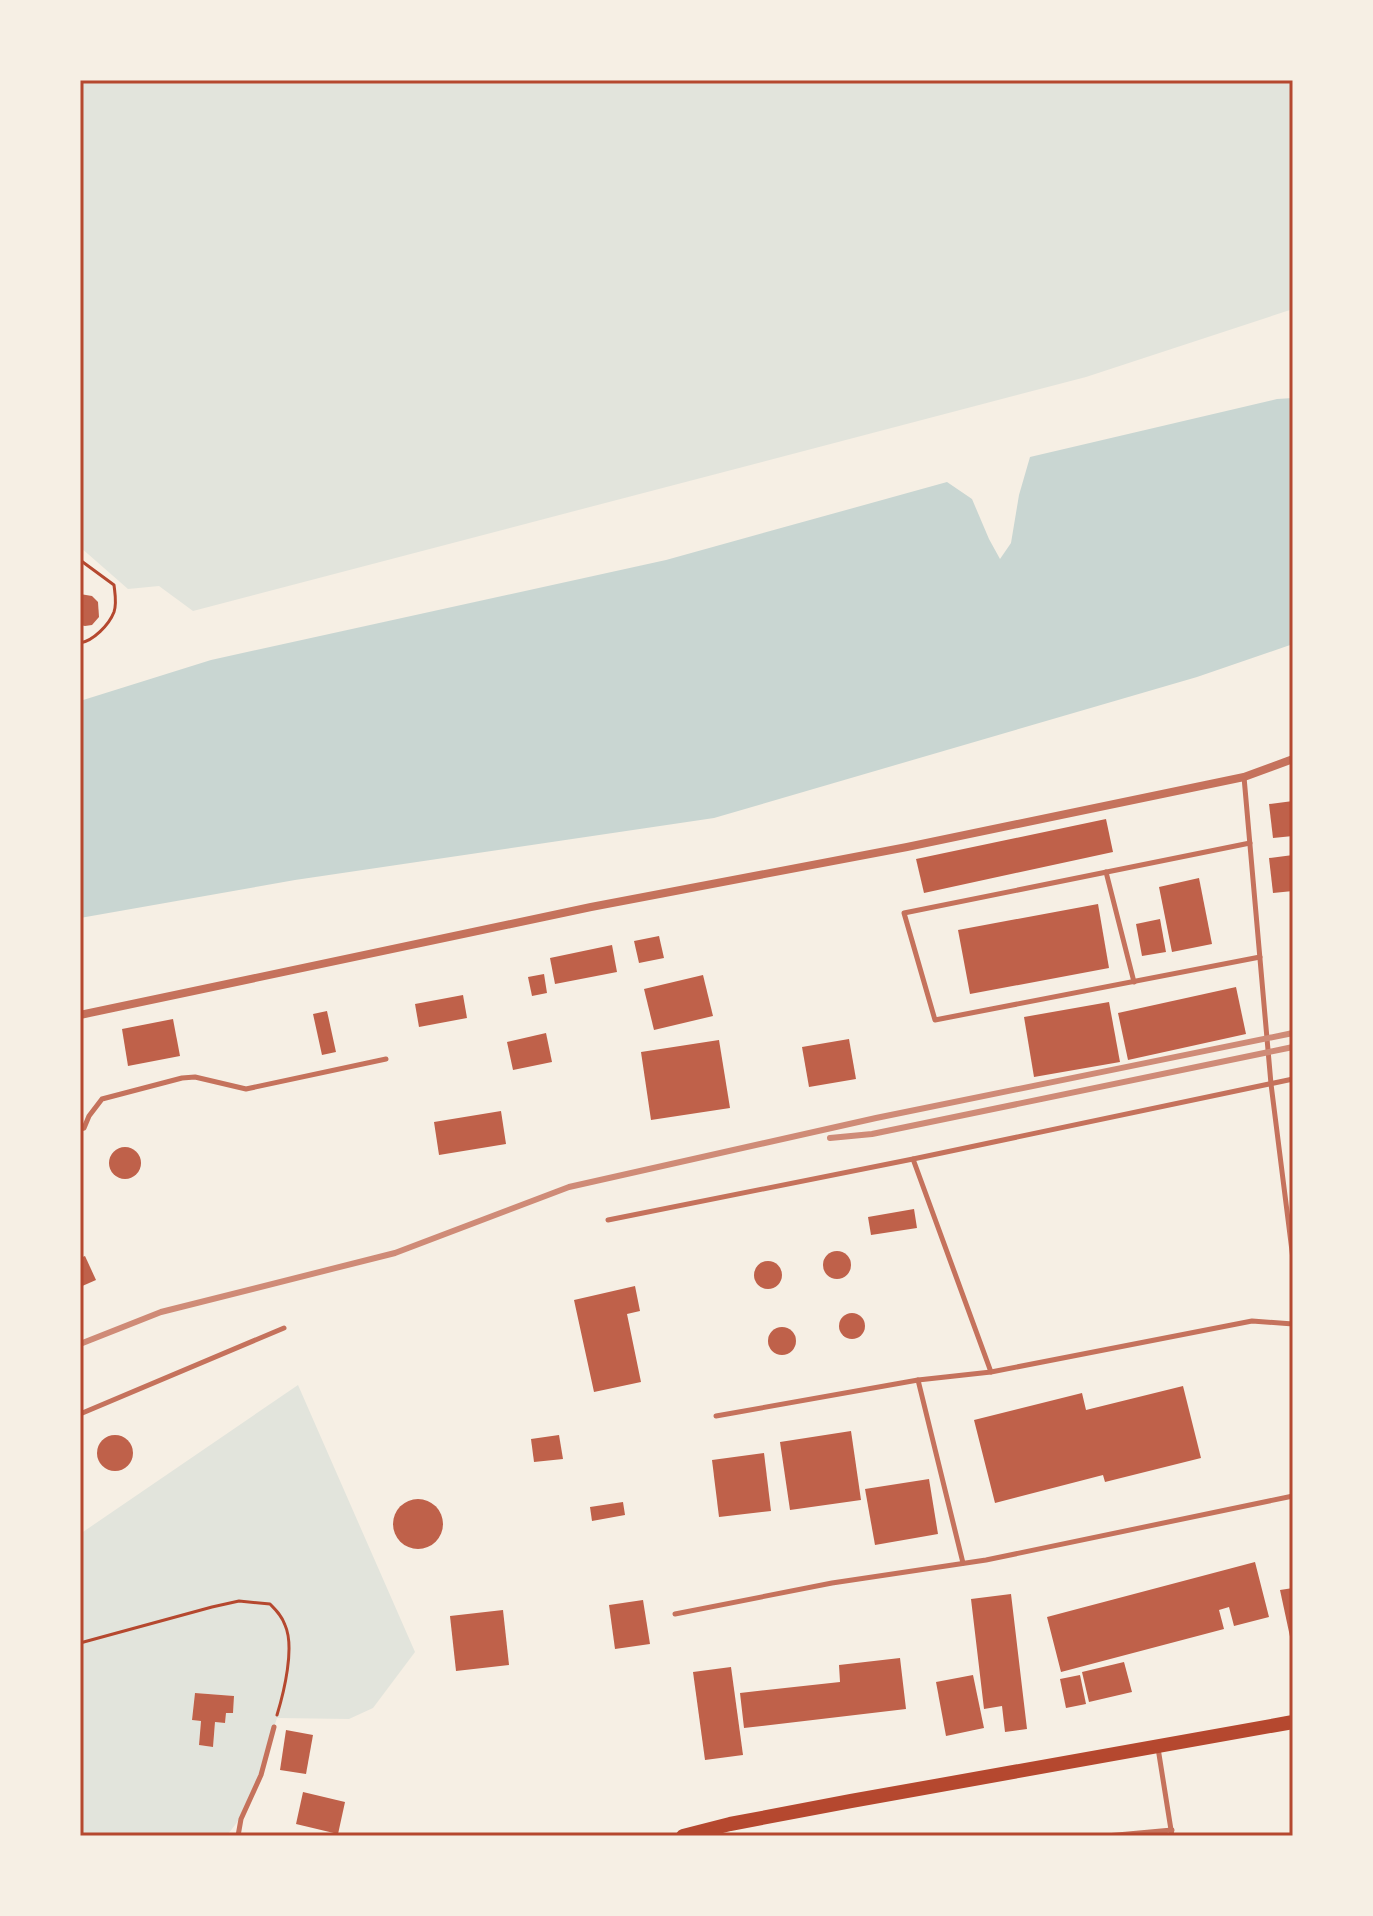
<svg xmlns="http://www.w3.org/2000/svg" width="1373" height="1916" viewBox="0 0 1373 1916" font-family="'Sofia Sans Condensed',sans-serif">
<rect width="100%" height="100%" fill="#f6efe4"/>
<g fill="#e2e4dc" fill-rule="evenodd">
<path d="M 80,80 L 1293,80 L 1293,309 L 1086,377 L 193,611 L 159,586 L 128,589 L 80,547 Z"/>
<path d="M 298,1385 L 415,1652 L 373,1708 L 349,1719 L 277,1718 C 262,1763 259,1799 226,1836 L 80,1836 L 80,1534 ZM 195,1693 L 234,1696 L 233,1713 L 226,1713 L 225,1723 L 215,1722 L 213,1747 L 199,1745 L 201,1721 L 192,1720 Z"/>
</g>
<path fill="#c9d6d2" d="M 1293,398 L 1293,644 L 1197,677 L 714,818 L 295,880 L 80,918 L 80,701 L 211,660 L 666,560 L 947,482 L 972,499 L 989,539 L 1000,559 L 1011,543 L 1019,495 L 1030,457 L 1277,399 Z"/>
<g fill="#bf614a">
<path d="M 80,594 L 92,596 L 98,602 L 99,617 L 92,625 L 85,626 L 80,625 Z"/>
<path d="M 1293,801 L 1293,836 L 1273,838 L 1269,804 Z"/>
<path d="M 1106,819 L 1113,852 L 924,893 L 916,859 Z"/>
<path d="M 1293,855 L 1293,891 L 1273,893 L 1269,858 Z"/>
<path d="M 1199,878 L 1212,944 L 1172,952 L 1159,887 Z"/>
<path d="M 1098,904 L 1109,968 L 970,994 L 958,930 Z"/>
<path d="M 1160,919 L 1166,952 L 1142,956 L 1136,924 Z"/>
<path d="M 659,936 L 664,958 L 639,963 L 634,941 Z"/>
<path d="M 612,945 L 617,972 L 555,984 L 550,958 Z"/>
<path d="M 544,974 L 547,993 L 532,996 L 528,977 Z"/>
<path d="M 703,975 L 713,1016 L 654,1030 L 644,989 Z"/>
<path d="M 1236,987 L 1246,1034 L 1128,1060 L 1118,1013 Z"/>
<path d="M 463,995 L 467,1018 L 419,1027 L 415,1004 Z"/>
<path d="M 1109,1002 L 1120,1062 L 1034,1077 L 1024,1017 Z"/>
<path d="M 327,1011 L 336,1052 L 322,1055 L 313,1014 Z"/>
<path d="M 173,1019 L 180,1056 L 128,1066 L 122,1029 Z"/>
<path d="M 546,1033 L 552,1062 L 513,1070 L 507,1042 Z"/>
<path d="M 849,1039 L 856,1079 L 809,1087 L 802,1047 Z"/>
<path d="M 719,1040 L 730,1108 L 651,1120 L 641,1052 Z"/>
<path d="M 501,1111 L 506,1144 L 439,1155 L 434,1122 Z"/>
<circle cx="125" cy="1163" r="16"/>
<path d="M 914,1209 L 917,1228 L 871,1235 L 868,1217 Z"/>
<circle cx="837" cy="1265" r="14"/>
<path d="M 85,1256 L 96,1280 L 80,1287 L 80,1258 Z"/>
<circle cx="768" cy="1275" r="14"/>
<path d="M 635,1286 L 640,1311 L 627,1314 L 641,1382 L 594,1392 L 574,1300 Z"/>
<circle cx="852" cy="1326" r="13"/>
<circle cx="782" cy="1341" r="14"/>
<path d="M 1183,1386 L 1201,1458 L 1105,1482 L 1103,1475 L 995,1503 L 974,1420 L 1082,1393 L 1086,1410 Z"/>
<path d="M 851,1431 L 861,1500 L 790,1510 L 780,1442 Z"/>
<path d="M 559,1435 L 563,1459 L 534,1462 L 531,1439 Z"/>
<circle cx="115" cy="1453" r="18"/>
<path d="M 764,1453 L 771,1511 L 719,1517 L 712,1460 Z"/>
<path d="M 929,1479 L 938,1534 L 875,1545 L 865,1489 Z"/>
<circle cx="418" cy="1524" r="25"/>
<path d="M 623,1502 L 625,1515 L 592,1521 L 590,1507 Z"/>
<path d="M 1255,1562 L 1269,1617 L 1234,1626 L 1229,1607 L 1219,1610 L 1224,1629 L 1061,1672 L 1047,1617 Z"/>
<path d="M 1293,1588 L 1293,1646 L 1292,1646 L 1280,1590 Z"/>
<path d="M 1011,1594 L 1027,1729 L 1005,1732 L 1002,1706 L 984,1709 L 971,1599 Z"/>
<path d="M 643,1600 L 650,1644 L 615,1649 L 609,1605 Z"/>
<path d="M 503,1610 L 509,1665 L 456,1671 L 450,1616 Z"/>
<path d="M 900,1658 L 906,1709 L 744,1728 L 740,1693 L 840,1682 L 839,1665 Z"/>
<path d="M 1124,1662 L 1132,1692 L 1089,1702 L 1082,1672 Z"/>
<path d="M 731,1667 L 743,1755 L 705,1760 L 693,1672 Z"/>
<path d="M 973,1675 L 984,1728 L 946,1736 L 936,1682 Z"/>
<path d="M 1080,1675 L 1086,1704 L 1066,1708 L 1060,1679 Z"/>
<path d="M 195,1693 L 234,1696 L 233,1713 L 226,1713 L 225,1723 L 215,1722 L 213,1747 L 199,1745 L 201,1721 L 192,1720 Z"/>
<path d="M 286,1730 L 313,1735 L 306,1774 L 280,1770 Z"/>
<path d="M 303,1792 L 345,1802 L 338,1834 L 296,1824 Z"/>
</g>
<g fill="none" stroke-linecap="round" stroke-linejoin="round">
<g stroke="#b5482f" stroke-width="3">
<path d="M 80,560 L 114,585 C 115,594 117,603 114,612 C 109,625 93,641 80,643"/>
<path d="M 80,1643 L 212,1607 L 239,1601 L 270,1604 C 276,1610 282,1616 285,1625 C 295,1647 284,1692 277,1715"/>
</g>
<g stroke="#c5725c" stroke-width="5">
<path d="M 1244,777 L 1271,1084 L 1293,1259"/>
<path d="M 1250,843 L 904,913 L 935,1020 L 1260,957"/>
<path d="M 1106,872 L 1134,982"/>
<path d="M 80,1129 L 84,1128 L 89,1116 L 102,1099 L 182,1078 L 195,1077 L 246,1089 L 386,1059"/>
<path d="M 913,1159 L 991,1372"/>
<path d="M 608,1220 L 913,1159 L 1293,1079"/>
<path d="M 80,1414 L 284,1328"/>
<path d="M 716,1416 L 918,1380"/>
<path d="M 963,1563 L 918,1380 L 991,1372 L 1252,1321 L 1293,1324"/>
<path d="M 675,1614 L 832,1583 L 986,1560 L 1293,1496"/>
<path d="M 1158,1748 L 1172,1836"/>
<path d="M 238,1836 L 241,1819 L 261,1775 L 274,1727"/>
<path d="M 1106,1836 L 1172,1830"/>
</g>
<path stroke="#c5725c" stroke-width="8" d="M 80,1015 L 591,907 L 907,847 L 1244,777 L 1293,759"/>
<path stroke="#b5482f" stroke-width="14" d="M 683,1836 L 730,1824 L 851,1801 L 1293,1722"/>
<g stroke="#cf8b77" stroke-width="6">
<path d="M 830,1138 L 872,1134 L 1293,1047"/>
<path d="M 80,1344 L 161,1312 L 395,1253 L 569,1187 L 876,1118 L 1293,1033"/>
</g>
</g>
<rect width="1373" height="1916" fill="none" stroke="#f6efe4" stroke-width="164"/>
<rect x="82" y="82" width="1209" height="1752" fill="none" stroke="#b5482f" stroke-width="3"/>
</svg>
